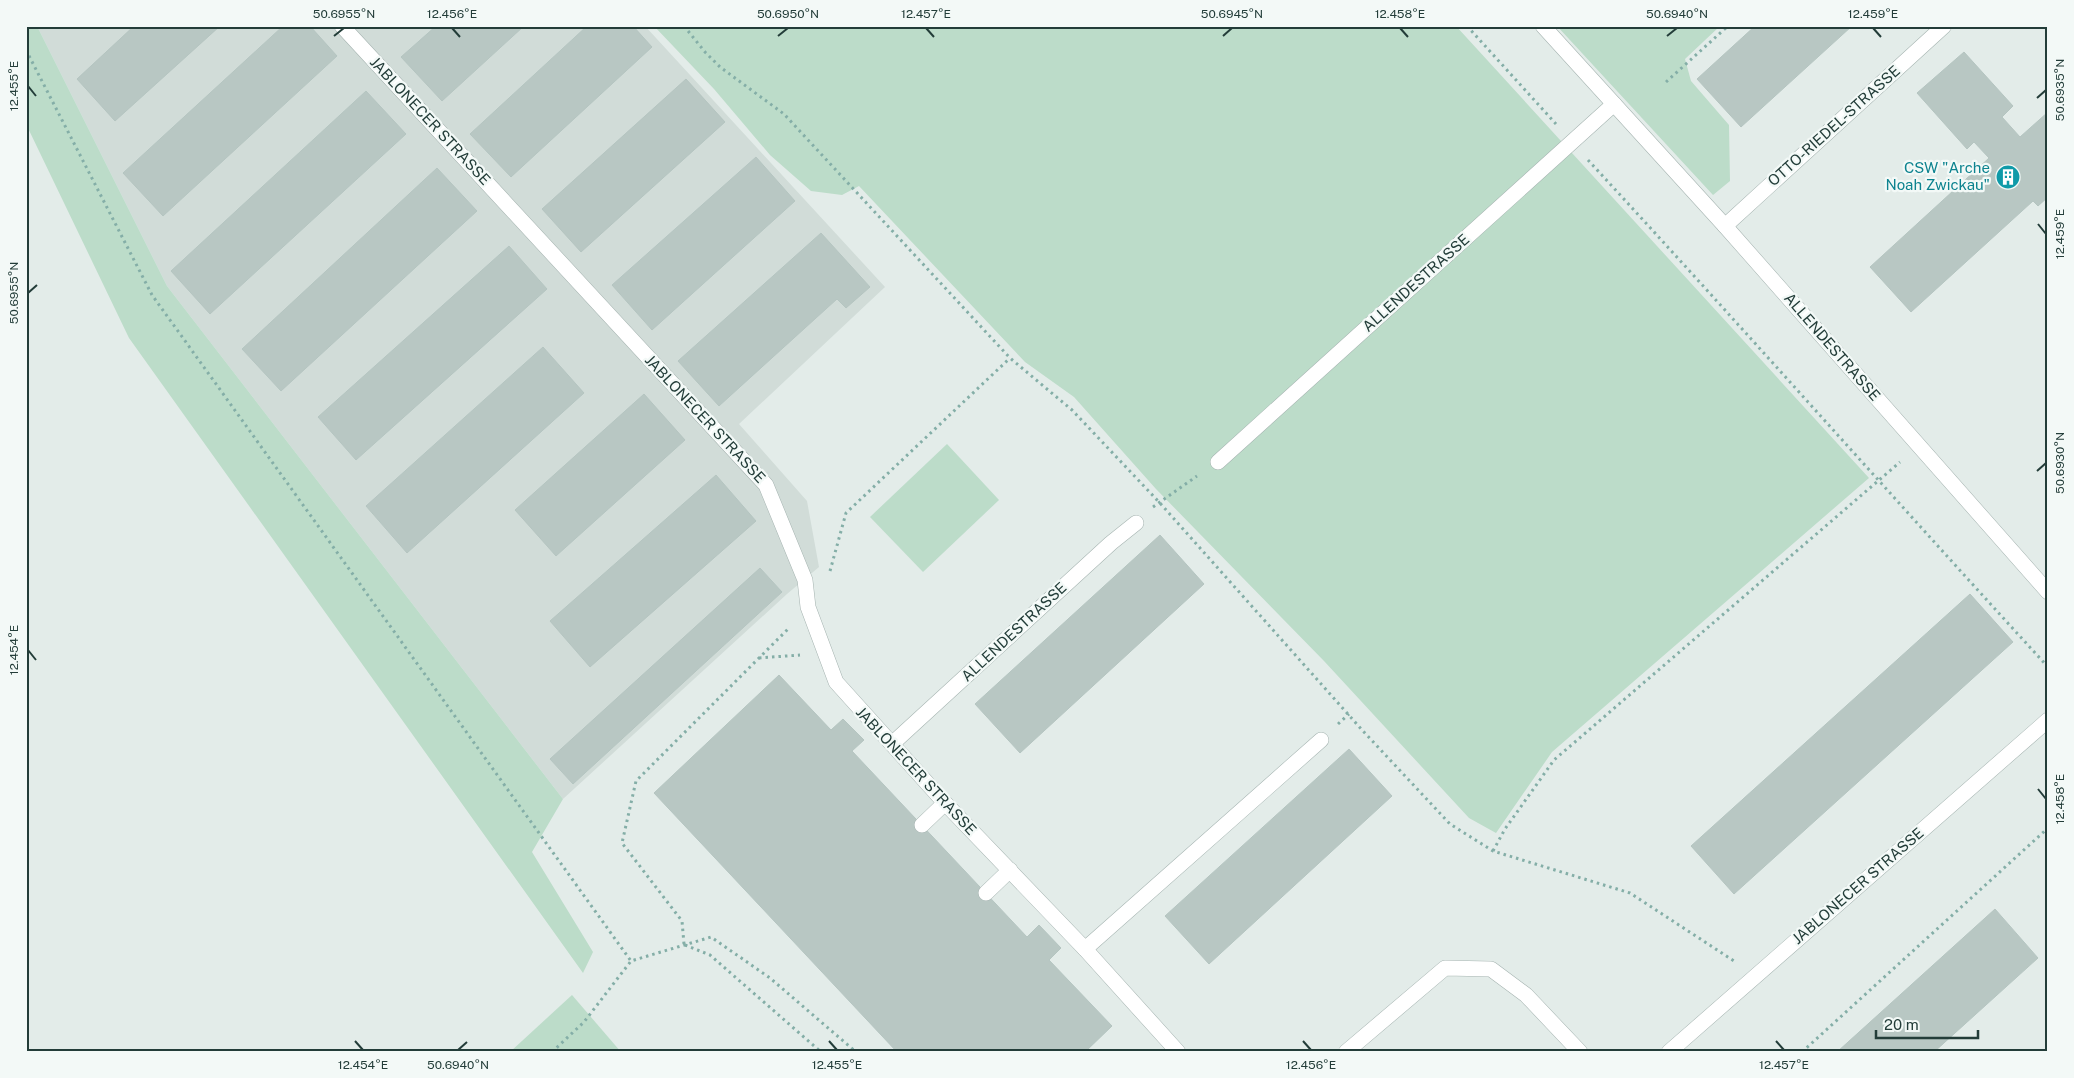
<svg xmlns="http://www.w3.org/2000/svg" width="2074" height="1078" viewBox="0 0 2074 1078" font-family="'Public Sans',sans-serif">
<rect width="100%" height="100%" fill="#e3ece9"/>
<path fill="#d1dcd8" d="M 37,26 L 645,26 L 885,287 L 739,424 L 807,501 L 819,567 L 787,594 L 563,799 L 167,286 Z"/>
<g fill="#bcdcc9">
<path d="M 26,26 L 37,26 L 167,286 L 563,799 L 532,852 L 593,952 L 583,973 L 129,338 L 26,124 Z"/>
<path d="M 654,26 L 1456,26 L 1869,478 L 1552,752 L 1496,833 L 1469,818 L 1324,661 L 1156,489 L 1074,397 L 1025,362 L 859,186 L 842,195 L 811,191 L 770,155 L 714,89 Z"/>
<path d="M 1557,26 L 1720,26 L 1685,59 L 1691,81 L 1729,125 L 1730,181 L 1713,195 Z"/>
<path d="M 947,444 L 999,500 L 923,572 L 870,517 Z"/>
<path d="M 572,995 L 621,1052 L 510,1052 Z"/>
</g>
<g fill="#b8c7c3" stroke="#b5c5c1">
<path d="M 134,26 L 220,26 L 115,121 L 77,79 Z"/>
<path d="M 283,26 L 310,26 L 337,56 L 163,216 L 123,173 Z"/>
<path d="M 436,26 L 524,26 L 442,101 L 401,57 Z"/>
<path d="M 587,26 L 633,26 L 652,47 L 511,177 L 470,134 Z"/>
<path d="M 1755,26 L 1852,26 L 1741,127 L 1697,79 Z"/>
<path d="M 1964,52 L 2013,106 L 2002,117 L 2020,137 L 2048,112 L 2048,197 L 2038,206 L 2033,201 L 1911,312 L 1870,267 L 1989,158 L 1974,142 L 1967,149 L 1917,93 Z"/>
<path d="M 686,79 L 725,122 L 581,252 L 542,209 Z"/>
<path d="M 366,91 L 406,134 L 210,314 L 171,271 Z"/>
<path d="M 756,157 L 795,201 L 652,330 L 612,285 Z"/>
<path d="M 437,168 L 477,211 L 281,391 L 242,349 Z"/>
<path d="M 821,233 L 870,287 L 846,308 L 837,299 L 719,406 L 678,361 Z"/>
<path d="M 509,246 L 547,289 L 356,460 L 318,417 Z"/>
<path d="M 543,347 L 584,393 L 407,553 L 366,506 Z"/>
<path d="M 644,394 L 685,440 L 556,556 L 515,510 Z"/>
<path d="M 716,475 L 756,521 L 590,667 L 550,621 Z"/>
<path d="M 1160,535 L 1204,584 L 1020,753 L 975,704 Z"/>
<path d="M 760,568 L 782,592 L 573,784 L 550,759 Z"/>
<path d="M 1970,594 L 2013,642 L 1734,894 L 1691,846 Z"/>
<path d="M 779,675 L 831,730 L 843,719 L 864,740 L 852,751 L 1027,937 L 1039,925 L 1061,948 L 1049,960 L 1112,1026 L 1085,1052 L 897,1052 L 654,793 Z"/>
<path d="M 1349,749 L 1392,796 L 1209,964 L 1165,916 Z"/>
<path d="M 1995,909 L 2038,958 L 1934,1052 L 1837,1052 Z"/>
</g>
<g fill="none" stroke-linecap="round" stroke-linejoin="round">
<defs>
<g id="minor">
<path d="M 342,26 L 766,485 L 805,580 L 808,607 L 836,682 L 945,803 L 1085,949 L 1178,1052"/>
<path d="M 1543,26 L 1725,226 L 2048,592"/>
<path d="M 1725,226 L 1944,26"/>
<path d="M 1218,462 L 1614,104"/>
<path d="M 893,743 L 1111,543 L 1136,523"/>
<path d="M 922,825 L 945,803"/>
<path d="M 986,893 L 1010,870"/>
<path d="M 1085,949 L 1321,740"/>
<path d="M 1346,1052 L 1445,968 L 1491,969 L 1526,995 L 1580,1052"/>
<path d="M 1669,1052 L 2048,720"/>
</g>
</defs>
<use href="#minor" stroke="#a6b4b1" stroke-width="16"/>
<g stroke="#84aea7" stroke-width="3" stroke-dasharray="2.5 4" stroke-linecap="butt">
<path d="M 684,26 L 705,52 L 720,67 L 784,114 L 1010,358 L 1072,410 L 1159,502 L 1363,731 L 1450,824 L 1493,851 L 1630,893 L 1734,961"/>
<path d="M 1467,26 L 1556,124"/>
<path d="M 26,50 L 152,295 L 631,961"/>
<path d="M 1666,82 L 1728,26"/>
<path d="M 1588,160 C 1743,328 1894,499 2048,667"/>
<path d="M 1153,507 L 1197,476"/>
<path d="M 830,571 L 846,513 L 1010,358"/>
<path d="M 759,658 L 800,655"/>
<path d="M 1338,724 L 1349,714"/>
<path d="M 1493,851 L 1505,829 L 1554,760 L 1900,462"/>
<path d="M 684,944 L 682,921 L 622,843 L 636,781 L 789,628"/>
<path d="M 685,945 L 710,955 L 821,1052"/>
<path d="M 552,1052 L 584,1022 L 631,961 L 711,937 L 770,978 L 856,1052"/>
<path d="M 1802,1052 L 2048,828"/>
</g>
<use href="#minor" stroke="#fff" stroke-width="15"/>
</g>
<path fill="none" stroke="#233d39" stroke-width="2" d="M 452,28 L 460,37M 926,28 L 934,37M 1400,28 L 1408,37M 1873,28 L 1881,37M 334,36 L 344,28M 778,36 L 788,28M 1223,36 L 1232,28M 1667,36 L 1677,28M 28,86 L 36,96M 2037,98 L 2046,90M 2038,224 L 2046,234M 28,293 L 37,285M 2037,471 L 2046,463M 28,650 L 36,660M 2038,789 L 2046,799M 355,1041 L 363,1050M 829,1041 L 837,1050M 1303,1041 L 1311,1050M 1776,1041 L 1784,1050M 458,1050 L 467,1042"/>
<defs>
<symbol id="building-disc" viewBox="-11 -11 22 22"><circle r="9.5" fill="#0f9aa8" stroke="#f3f9f7"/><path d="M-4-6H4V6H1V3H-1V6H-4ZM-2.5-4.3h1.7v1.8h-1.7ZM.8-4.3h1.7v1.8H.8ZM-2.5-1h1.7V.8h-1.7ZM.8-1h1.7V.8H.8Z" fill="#fff"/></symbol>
</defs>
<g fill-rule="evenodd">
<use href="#building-disc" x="1994" y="163" width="28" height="28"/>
</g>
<g text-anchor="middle" stroke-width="4.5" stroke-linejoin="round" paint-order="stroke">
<g font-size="15" fill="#233d39" stroke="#f3f9f7">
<text transform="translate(430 121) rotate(47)" y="5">JABLONECER STRASSE</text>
<text transform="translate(1834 126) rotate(-42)" y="5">OTTO-RIEDEL-STRASSE</text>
<text transform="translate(1416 283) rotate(-42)" y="5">ALLENDESTRASSE</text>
<text transform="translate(1832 347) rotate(49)" y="5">ALLENDESTRASSE</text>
<text transform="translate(705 419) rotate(47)" y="5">JABLONECER STRASSE</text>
<text transform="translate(1014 632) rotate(-43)" y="5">ALLENDESTRASSE</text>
<text transform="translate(916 771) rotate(47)" y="5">JABLONECER STRASSE</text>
<text transform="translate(1858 886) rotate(-41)" y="5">JABLONECER STRASSE</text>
</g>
<g font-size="15" fill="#0d838f" stroke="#f3f9f7" text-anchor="end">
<text x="1990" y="173">CSW "Arche<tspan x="1990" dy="17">Noah Zwickau"</tspan></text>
</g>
</g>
<rect width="2074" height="1078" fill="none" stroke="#f3f9f7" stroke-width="55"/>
<path d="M1876 1030v8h102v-8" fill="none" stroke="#233d39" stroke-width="2.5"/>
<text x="1884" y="1030" font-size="15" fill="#233d39" stroke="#f3f9f7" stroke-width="4" paint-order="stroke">20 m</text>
<rect x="28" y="28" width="2018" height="1022" fill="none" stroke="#233d39" stroke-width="2"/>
<g font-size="12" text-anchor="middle" fill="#233d39">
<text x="344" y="18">50.6955°N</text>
<text x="452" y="18">12.456°E</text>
<text x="788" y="18">50.6950°N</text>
<text x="926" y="18">12.457°E</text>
<text x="1232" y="18">50.6945°N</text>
<text x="1400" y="18">12.458°E</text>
<text x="1677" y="18">50.6940°N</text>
<text x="1873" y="18">12.459°E</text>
<text transform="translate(14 86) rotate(-90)" y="4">12.455°E</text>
<text transform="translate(2060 90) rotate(-90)" y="4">50.6935°N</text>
<text transform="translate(2060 234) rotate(-90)" y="4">12.459°E</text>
<text transform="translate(14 293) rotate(-90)" y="4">50.6955°N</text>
<text transform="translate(2060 463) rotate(-90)" y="4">50.6930°N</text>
<text transform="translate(14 650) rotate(-90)" y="4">12.454°E</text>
<text transform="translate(2060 799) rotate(-90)" y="4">12.458°E</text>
<text x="363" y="1069">12.454°E</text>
<text x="458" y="1069">50.6940°N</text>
<text x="837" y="1069">12.455°E</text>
<text x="1311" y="1069">12.456°E</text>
<text x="1784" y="1069">12.457°E</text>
</g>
</svg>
